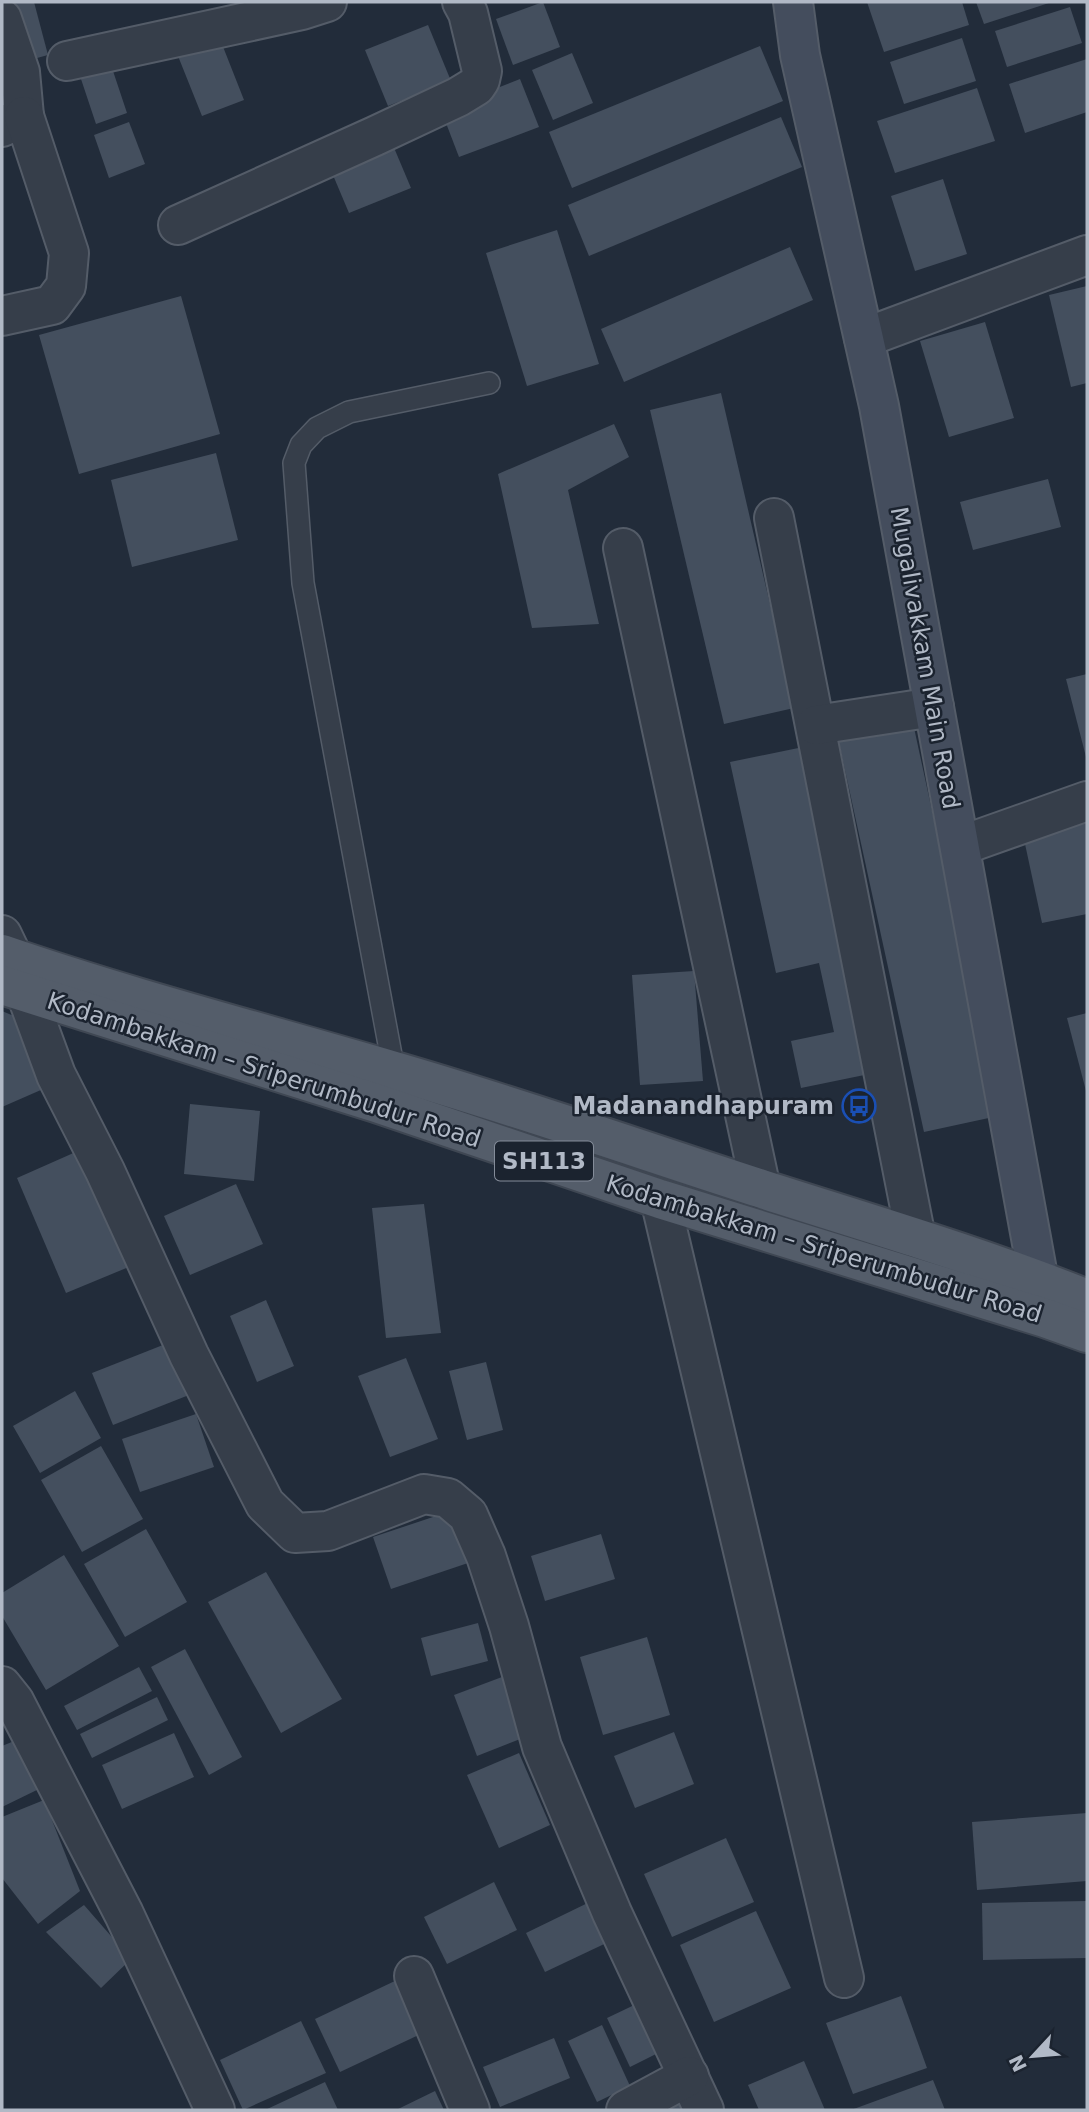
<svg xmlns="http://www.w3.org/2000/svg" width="1089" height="2112" viewBox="0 0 1089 2112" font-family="'DejaVu Sans',sans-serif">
<rect width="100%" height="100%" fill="#222c3a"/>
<g fill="#444f5e">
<path d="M 10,2 L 34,2 L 48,55 L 26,61 Z"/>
<path d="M 543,2 L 560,47 L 513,65 L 496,19 Z"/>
<path d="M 867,2 L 962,2 L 969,25 L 884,52 Z"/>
<path d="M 976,2 L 1052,2 L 984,24 Z"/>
<path d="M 1070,7 L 1082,43 L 1007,67 L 995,31 Z"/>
<path d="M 428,25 L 451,81 L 388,106 L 365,50 Z"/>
<path d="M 218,34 L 244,100 L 202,116 L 176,51 Z"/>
<path d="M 962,38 L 976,81 L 904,104 L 890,62 Z"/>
<path d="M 760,46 L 783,101 L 572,188 L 549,132 Z"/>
<path d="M 572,53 L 593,103 L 553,120 L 532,70 Z"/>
<path d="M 108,56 L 127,113 L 96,124 L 77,67 Z"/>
<path d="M 1087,59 L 1087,112 L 1025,133 L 1009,84 Z"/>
<path d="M 520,79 L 539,127 L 459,157 L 441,110 Z"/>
<path d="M 977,88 L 995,141 L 895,173 L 877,121 Z"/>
<path d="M 781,117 L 802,167 L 589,256 L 568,205 Z"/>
<path d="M 129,122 L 145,164 L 109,178 L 94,135 Z"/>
<path d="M 392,143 L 411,188 L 349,213 L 330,168 Z"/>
<path d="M 943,179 L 967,254 L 915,271 L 891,196 Z"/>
<path d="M 557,230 L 599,364 L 527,386 L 486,253 Z"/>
<path d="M 790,247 L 813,300 L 624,382 L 601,329 Z"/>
<path d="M 1087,286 L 1087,383 L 1071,387 L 1049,295 Z"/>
<path d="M 181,296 L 220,434 L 79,474 L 39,335 Z"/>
<path d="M 985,322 L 1014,418 L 949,437 L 920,341 Z"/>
<path d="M 721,393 L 794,708 L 724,724 L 650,410 Z"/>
<path d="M 614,424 L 629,457 L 568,490 L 599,624 L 532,628 L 498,474 Z"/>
<path d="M 216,453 L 238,540 L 132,567 L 111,480 Z"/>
<path d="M 1048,479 L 1061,527 L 973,550 L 960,502 Z"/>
<path d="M 1087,674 L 1087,757 L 1086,757 L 1066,679 Z"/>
<path d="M 913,723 L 998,1116 L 924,1132 L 838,738 Z"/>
<path d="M 808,746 L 879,1072 L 801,1088 L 791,1041 L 834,1032 L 819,963 L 776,973 L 730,762 Z"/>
<path d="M 1087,816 L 1087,914 L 1042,923 L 1022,830 Z"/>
<path d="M 694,971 L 703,1081 L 640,1085 L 632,975 Z"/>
<path d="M 2,1011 L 21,1019 L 50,1086 L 2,1107 Z"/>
<path d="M 1087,1013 L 1087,1091 L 1086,1091 L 1067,1018 Z"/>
<path d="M 190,1104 L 260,1111 L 254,1181 L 184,1174 Z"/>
<path d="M 87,1147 L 136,1264 L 66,1293 L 17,1178 Z"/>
<path d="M 236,1184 L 263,1244 L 190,1275 L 164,1216 Z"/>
<path d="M 424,1204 L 441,1333 L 386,1338 L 372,1208 Z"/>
<path d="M 266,1300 L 294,1366 L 257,1382 L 230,1316 Z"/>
<path d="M 168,1343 L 189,1395 L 113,1425 L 92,1373 Z"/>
<path d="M 406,1358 L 438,1439 L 390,1457 L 358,1376 Z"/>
<path d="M 486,1362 L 503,1430 L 467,1440 L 449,1371 Z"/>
<path d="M 75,1391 L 101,1438 L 40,1473 L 13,1426 Z"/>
<path d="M 196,1414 L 214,1467 L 140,1492 L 122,1439 Z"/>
<path d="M 101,1446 L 143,1519 L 82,1552 L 41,1480 Z"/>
<path d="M 454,1510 L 471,1562 L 391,1589 L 373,1537 Z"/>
<path d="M 146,1529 L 187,1602 L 125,1637 L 84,1564 Z"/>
<path d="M 601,1534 L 615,1579 L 545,1601 L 531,1556 Z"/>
<path d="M 64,1555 L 119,1646 L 46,1690 L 2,1616 L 2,1593 Z"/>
<path d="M 266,1572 L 342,1699 L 281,1733 L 208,1602 Z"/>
<path d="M 478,1623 L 488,1661 L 431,1676 L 421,1638 Z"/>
<path d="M 647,1637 L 670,1715 L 603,1735 L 580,1657 Z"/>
<path d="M 185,1649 L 242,1757 L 209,1775 L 151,1667 Z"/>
<path d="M 139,1667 L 152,1691 L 77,1730 L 64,1706 Z"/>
<path d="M 510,1674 L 533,1734 L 477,1756 L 454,1695 Z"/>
<path d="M 157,1697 L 168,1720 L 92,1758 L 80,1734 Z"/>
<path d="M 674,1732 L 694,1784 L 635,1808 L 614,1756 Z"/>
<path d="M 174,1733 L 194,1777 L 122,1809 L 102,1765 Z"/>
<path d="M 19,1739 L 41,1788 L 2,1807 L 2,1746 Z"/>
<path d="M 519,1753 L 550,1825 L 499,1848 L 467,1775 Z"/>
<path d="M 44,1800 L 80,1891 L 38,1924 L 2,1878 L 2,1817 Z"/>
<path d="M 1087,1813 L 1087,1881 L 977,1890 L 972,1822 Z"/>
<path d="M 726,1838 L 754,1902 L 672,1937 L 644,1874 Z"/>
<path d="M 494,1882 L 517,1930 L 447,1964 L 424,1917 Z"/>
<path d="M 600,1897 L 619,1937 L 545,1972 L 526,1933 Z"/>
<path d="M 1087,1901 L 1087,1958 L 983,1960 L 982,1903 Z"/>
<path d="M 84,1905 L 131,1959 L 101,1988 L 46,1932 Z"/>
<path d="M 756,1911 L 791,1988 L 714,2022 L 680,1945 Z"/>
<path d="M 399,1979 L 425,2032 L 340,2072 L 315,2019 Z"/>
<path d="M 901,1996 L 927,2068 L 853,2094 L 826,2023 Z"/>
<path d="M 649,1998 L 672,2046 L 630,2067 L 607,2018 Z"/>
<path d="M 301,2021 L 326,2073 L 243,2110 L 220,2060 Z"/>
<path d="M 602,2025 L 630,2086 L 597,2102 L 568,2041 Z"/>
<path d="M 554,2038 L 570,2078 L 500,2107 L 483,2067 Z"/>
<path d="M 804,2061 L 825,2110 L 759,2110 L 748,2085 Z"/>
<path d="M 933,2080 L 945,2110 L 851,2110 Z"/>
<path d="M 325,2082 L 338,2110 L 265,2110 Z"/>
<path d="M 435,2091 L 444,2110 L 396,2110 Z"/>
<path d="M 683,2099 L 689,2110 L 659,2110 Z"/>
</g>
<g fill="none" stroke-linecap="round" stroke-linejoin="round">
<defs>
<path id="lane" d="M 394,1071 L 303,583 L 294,463 L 301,445 L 317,428 L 349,412 L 489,383"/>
<g id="street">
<path d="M 2,19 L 20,72 L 24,116 L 2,127"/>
<path d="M 67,61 L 302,10 L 327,2"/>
<path d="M 178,225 L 375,136 L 458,97 L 476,86 L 480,80 L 482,71 L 468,13 L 462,2"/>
<path d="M 2,316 L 52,305 L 66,286 L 69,253 L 24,116"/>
<path d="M 864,338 L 1087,255"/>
<path d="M 774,518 L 916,1238"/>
<path d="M 623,548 L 761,1189"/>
<path d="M 816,725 L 934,707"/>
<path d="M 960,846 L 1087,801"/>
<path d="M 2,935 L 13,958 L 56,1075 L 105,1171 L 189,1355 L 265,1504 L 295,1533 L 328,1531 L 424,1494 L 448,1498 L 468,1515 L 486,1556 L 509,1626 L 542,1747 L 612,1913 L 704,2110"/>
<path d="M 660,1199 L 844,1978"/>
<path d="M 2,1686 L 14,1701 L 124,1914 L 215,2110"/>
<path d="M 414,1976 L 470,2110"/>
<path d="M 626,2110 L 689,2076"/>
</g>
<path id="secondary" d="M 793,2 L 800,55 L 879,406 L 1044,1309"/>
<g id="primary">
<path d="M 2,954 C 130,998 261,1032 391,1070 C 516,1106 638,1149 762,1189 C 871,1224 981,1256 1087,1299"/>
<path d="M 2,985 L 376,1103 L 660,1199 L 1045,1318 L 1087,1333"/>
</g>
</defs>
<use href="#lane" stroke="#545c68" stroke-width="24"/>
<use href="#street" stroke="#545c68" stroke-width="42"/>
<use href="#secondary" stroke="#545c68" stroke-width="42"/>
<use href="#primary" stroke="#3f4753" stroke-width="42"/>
<use href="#lane" stroke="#363e4a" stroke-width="21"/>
<use href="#street" stroke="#363e4a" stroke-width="38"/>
<use href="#secondary" stroke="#444d5d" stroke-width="38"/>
<use href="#primary" stroke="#545d6a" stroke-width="38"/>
</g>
<defs>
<symbol id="bus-ring" viewBox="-11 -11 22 22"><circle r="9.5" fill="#1b232f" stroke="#1a4fb4" stroke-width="1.5"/><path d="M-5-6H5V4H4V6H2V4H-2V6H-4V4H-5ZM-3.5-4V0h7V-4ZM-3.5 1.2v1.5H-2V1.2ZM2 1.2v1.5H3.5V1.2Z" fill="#1a4fb4"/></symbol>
</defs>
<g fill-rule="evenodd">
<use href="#bus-ring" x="840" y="1087" width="38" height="38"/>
</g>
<g text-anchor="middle" stroke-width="5" stroke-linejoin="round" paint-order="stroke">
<rect fill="#1b232f" stroke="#848c99" stroke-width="2" x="495" y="1141.5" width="98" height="39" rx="5"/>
<g font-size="23" font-weight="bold" fill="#b1b9c6">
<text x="544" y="1169">SH113</text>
</g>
<g font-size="24" fill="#b1b9c6" stroke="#1b232f">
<text transform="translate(925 658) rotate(80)" y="8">Mugalivakkam Main Road</text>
<text transform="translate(264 1070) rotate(18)" y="8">Kodambakkam – Sriperumbudur Road</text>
<text transform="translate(824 1249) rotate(17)" y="8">Kodambakkam – Sriperumbudur Road</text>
</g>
<g font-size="24" font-weight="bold" fill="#b1b9c6" stroke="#1b232f" text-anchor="end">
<text x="834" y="1114">Madanandhapuram</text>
</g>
</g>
<rect width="1089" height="2112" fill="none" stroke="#b1b9c6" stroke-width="7"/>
<g transform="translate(1033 2056) rotate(244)" stroke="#1b232f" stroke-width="5" paint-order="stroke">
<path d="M0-5L12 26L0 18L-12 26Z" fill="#b1b9c6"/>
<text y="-10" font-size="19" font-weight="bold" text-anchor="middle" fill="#b1b9c6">N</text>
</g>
</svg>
